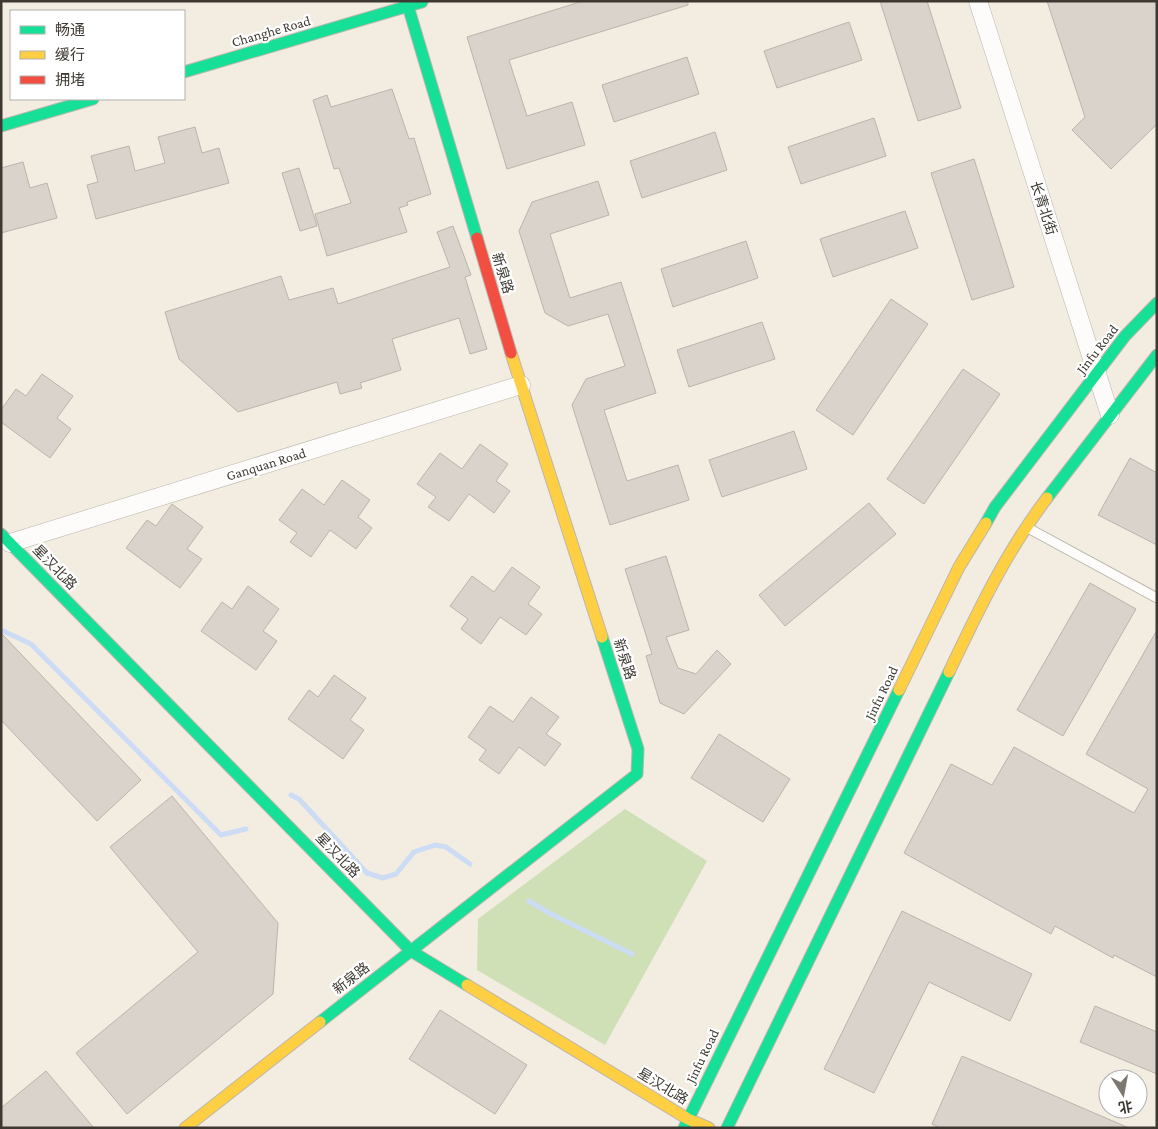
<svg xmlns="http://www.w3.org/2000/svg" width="1158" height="1129" viewBox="0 0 1158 1129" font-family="'Crimson Pro','Noto Sans SC',serif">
<rect width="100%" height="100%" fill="#f2ece1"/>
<path fill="#cfdfb6" d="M 625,809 L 707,861 L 605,1045 L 477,970 L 478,919 Z"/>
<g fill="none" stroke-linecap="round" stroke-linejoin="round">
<g stroke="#ccdcf5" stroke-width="5">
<path d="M 1,630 L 31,644 L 221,835 L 246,829"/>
<path d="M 291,795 L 299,799 L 367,873 L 383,878 L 396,874 L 414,852 L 435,845 L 446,847 L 470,864"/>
<path d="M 529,901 L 551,914 L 632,954"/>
</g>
</g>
<g fill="#d9d3cc" stroke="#bab4ad">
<path d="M 583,1 L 688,1 L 688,5 L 509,60 L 527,116 L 572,102 L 585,145 L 507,169 L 467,37 Z"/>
<path d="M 880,1 L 927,1 L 961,108 L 918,121 Z"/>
<path d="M 1047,1 L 1157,1 L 1157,124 L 1111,169 L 1072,130 L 1085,117 Z"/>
<path d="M 849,22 L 862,60 L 777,88 L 764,51 Z"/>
<path d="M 687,57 L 699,94 L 614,122 L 602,85 Z"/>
<path d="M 392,89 L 409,139 L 414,138 L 431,194 L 407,202 L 408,205 L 399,208 L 407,232 L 327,256 L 315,214 L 351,203 L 339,168 L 334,169 L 313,100 L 327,95 L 331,107 Z"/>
<path d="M 874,118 L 886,156 L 801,184 L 788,147 Z"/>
<path d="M 195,127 L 202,153 L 219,148 L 229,183 L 96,219 L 87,185 L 98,182 L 91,156 L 129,146 L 135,171 L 165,163 L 158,137 Z"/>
<path d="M 715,132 L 727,170 L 642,198 L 630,161 Z"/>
<path d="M 974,159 L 1014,287 L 972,300 L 931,173 Z"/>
<path d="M 23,162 L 30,188 L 47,183 L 57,218 L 1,233 L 1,168 Z"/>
<path d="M 299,168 L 317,226 L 300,231 L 282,173 Z"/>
<path d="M 598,181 L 609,215 L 550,234 L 570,298 L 621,282 L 656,393 L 604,410 L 627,481 L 678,465 L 689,500 L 610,525 L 572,405 L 586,379 L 625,366 L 608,314 L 568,326 L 545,313 L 519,231 L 532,202 Z"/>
<path d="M 905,211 L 918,248 L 833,277 L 820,239 Z"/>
<path d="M 453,226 L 471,275 L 465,277 L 487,349 L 470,354 L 459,318 L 392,339 L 401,370 L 360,383 L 362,388 L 340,394 L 337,382 L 238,412 L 179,359 L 165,312 L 281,276 L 289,300 L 333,288 L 338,304 L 450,267 L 437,232 Z"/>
<path d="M 746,241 L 758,278 L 673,307 L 661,269 Z"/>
<path d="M 891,299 L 928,324 L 853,435 L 816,410 Z"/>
<path d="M 762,322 L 775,359 L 689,387 L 677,350 Z"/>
<path d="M 963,369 L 1000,394 L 924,504 L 887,479 Z"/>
<path d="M 42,374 L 73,396 L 57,418 L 71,429 L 50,458 L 1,422 L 1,410 L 16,389 L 26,396 Z"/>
<path d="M 794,431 L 807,469 L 722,497 L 709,460 Z"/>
<path d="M 480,444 L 508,464 L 496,481 L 510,491 L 494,513 L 469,494 L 449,521 L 428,507 L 436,497 L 417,484 L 440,453 L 462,469 Z"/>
<path d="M 1130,458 L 1157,473 L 1157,545 L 1098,515 Z"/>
<path d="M 342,480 L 370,500 L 358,517 L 372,528 L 356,549 L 330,530 L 311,557 L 290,542 L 297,533 L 279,520 L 302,489 L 324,505 Z"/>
<path d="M 869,503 L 896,534 L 785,626 L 759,595 Z"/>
<path d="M 172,504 L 203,527 L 187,549 L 202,559 L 180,588 L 126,548 L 147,520 L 156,526 Z"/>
<path d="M 666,556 L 689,630 L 666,637 L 678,668 L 696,674 L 717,650 L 731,664 L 684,714 L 660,703 L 646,656 L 652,654 L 625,569 Z"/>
<path d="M 512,567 L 540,587 L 528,604 L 542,614 L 526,635 L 500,617 L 481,644 L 461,629 L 468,619 L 450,606 L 472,576 L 494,592 Z"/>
<path d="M 1090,583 L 1136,609 L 1063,736 L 1017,710 Z"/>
<path d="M 248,586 L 279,609 L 263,631 L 277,641 L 256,670 L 201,631 L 222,602 L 232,609 Z"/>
<path d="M 1157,630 L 1157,977 L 1114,955 L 1113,958 L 1055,926 L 1051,934 L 904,853 L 951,764 L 992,785 L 1014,747 L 1134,813 L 1148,789 L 1086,754 Z"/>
<path d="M 1,633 L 141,780 L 97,821 L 1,720 Z"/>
<path d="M 334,675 L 366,698 L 350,720 L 364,730 L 343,759 L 288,719 L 309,690 L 318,697 Z"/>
<path d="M 531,697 L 559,717 L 546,734 L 561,744 L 545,766 L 519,747 L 499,774 L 479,760 L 486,750 L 468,737 L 490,706 L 513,722 Z"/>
<path d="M 719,734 L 790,779 L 763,822 L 691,778 Z"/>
<path d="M 172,796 L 278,923 L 273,994 L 127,1114 L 76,1053 L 198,952 L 110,847 Z"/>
<path d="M 902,911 L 1032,974 L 1010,1021 L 929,982 L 874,1093 L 824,1069 Z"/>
<path d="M 1095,1006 L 1157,1032 L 1157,1074 L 1080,1042 Z"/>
<path d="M 440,1010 L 527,1065 L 495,1114 L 409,1059 Z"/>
<path d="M 962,1056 L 1129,1128 L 940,1128 L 932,1124 Z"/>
<path d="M 46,1071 L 94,1128 L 1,1128 L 1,1108 Z"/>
</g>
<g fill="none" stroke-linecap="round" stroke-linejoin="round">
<defs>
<path id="lane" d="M 1028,528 L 1157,598"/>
<g id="street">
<path d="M 978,1 L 1110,415"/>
<path d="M 10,543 L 521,385"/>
</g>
<g id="fast">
<path d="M 408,6 L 477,238"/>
<path d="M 184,72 L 422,2"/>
<path d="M 1,126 L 93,99"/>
<path d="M 1047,498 L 1157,355"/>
<path d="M 986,523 L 995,507 L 1125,336 L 1157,303"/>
<path d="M 1,534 L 411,951 L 467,985"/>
<path d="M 320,1022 L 637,774 L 638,749 L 602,637"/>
<path d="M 684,1128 L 899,690"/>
<path d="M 727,1128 L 949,672"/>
</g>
<g id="slow">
<path d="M 511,353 L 602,637"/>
<path d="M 949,672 C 978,611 1006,552 1047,498"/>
<path d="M 899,690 L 959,567 L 986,523"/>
<path d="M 467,985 L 688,1119 L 709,1128"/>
<path d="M 185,1128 L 320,1022"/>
</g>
<path id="jam" d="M 477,238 L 511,353"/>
</defs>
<use href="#lane" stroke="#bbb6ad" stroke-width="11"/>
<use href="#street" stroke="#bbb6ad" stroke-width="19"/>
<use href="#fast" stroke="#bbb6ad" stroke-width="13"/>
<use href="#slow" stroke="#bbb6ad" stroke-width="13"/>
<use href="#jam" stroke="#bbb6ad" stroke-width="13"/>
<use href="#lane" stroke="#fdfcfa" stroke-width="9"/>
<use href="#street" stroke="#fdfcfa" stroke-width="18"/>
<use href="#fast" stroke="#16e098" stroke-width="11"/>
<use href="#slow" stroke="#ffcf43" stroke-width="11"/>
<use href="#jam" stroke="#f24e42" stroke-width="11"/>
</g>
<g text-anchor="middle" stroke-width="4.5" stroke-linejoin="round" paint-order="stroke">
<g font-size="14" fill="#3d3831" stroke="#fff">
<text transform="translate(271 31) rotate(-16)" y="5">Changhe Road</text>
<text transform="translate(1044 208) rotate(72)" y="5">长青北街</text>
<text transform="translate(503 273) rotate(73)" y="5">新泉路</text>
<text transform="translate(1097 349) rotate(-52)" y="5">Jinfu Road</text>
<text transform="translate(266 464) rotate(-17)" y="5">Ganquan Road</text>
<text transform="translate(55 567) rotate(46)" y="5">星汉北路</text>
<text transform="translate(625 659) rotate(72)" y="5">新泉路</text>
<text transform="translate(881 693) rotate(-64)" y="5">Jinfu Road</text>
<text transform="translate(338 855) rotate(46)" y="5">星汉北路</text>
<text transform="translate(351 978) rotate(-38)" y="5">新泉路</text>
<text transform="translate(702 1056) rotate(-64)" y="5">Jinfu Road</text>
<text transform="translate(663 1086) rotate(31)" y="5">星汉北路</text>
</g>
</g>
<rect width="1158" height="1129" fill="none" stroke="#3d3831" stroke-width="5"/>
<rect x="10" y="10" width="175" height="90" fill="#ffffff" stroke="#b1afad"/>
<rect x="20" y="26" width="25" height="8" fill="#16e098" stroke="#b1afad"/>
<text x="55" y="35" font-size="15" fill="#3d3831">畅通</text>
<rect x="20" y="51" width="25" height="8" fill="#ffcf43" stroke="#b1afad"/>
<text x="55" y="60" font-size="15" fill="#3d3831">缓行</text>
<rect x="20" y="76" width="25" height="8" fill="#f24e42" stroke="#b1afad"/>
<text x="55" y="85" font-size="15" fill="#3d3831">拥堵</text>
<g transform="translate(1123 1094) rotate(169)"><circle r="24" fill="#ffffff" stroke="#b1afad"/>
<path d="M0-4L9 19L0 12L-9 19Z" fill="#7c776f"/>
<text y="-8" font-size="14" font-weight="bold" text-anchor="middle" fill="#3d3831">北</text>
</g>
</svg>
